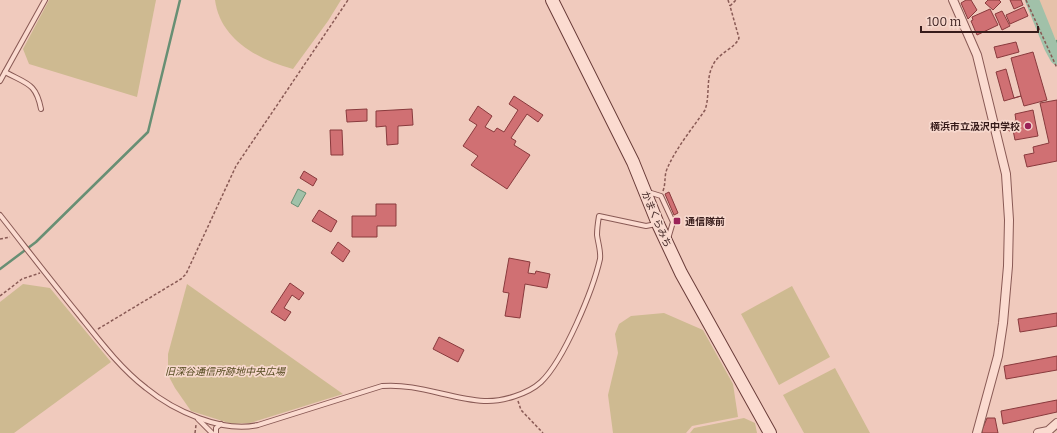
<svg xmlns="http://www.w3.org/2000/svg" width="1057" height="433" viewBox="0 0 1057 433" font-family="Bitter,'Noto Sans JP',serif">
<rect width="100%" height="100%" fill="#f0cabd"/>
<path fill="#e6c2aa" d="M 1036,0 L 1057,0 L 1057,42 Z"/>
<g fill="#ceba91">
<path d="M 49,0 L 156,0 L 137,97 L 29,64 L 23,49 Z"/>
<path d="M 215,0 L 341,0 L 328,21 L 293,69 C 258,60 220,39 215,0 Z"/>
<path d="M 23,284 L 50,288 L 111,362 L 14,433 L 0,433 L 0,302 Z"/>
<path d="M 187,284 L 343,394 L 250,423 L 232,424 L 191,411 L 175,388 L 168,375 L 168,354 Z"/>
<path d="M 792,286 L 830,357 L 779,385 L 741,314 Z"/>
<path d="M 664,313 L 703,330 L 733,384 L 738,417 L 692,426 L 686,433 L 613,433 L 608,395 L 618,353 L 615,334 L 619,324 L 631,316 Z"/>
<path d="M 835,368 L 870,433 L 804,433 L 783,395 Z"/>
<path d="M 744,418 L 755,423 L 757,433 L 690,433 L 694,428 Z"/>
</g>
<path fill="#a1c1a9" stroke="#688f74" d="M 298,189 L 306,193 L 298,207 L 291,203 Z"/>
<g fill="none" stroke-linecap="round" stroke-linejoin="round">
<g stroke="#688f74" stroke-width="2.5">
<path d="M 1051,47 L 1057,41"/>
<path d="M 0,269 L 36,242 L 148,132 L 180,0"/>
</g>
<path stroke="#a1c1a9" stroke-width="14" d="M 1032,0 L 1051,47 L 1057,58"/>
</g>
<g fill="#d07073" stroke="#893a3d">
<path d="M 966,0 L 971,0 L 977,10 L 968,19 L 961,3 Z"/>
<path d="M 988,0 L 999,0 L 1001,2 L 993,10 L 985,3 Z"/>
<path d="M 1010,0 L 1021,0 L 1023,5 L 1014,9 Z"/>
<path d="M 1024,7 L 1028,16 L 1010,24 L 1006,15 Z"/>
<path d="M 990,9 L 998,25 L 977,35 L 971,21 L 973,20 L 972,17 Z"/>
<path d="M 1002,11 L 1010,26 L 1002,30 L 995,14 Z"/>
<path d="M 1016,42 L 1019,52 L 997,58 L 994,47 Z"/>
<path d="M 1033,52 L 1047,100 L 1024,106 L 1021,96 L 1004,101 L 996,72 L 1006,69 L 1014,98 L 1021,96 L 1011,58 Z"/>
<path d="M 514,96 L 543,115 L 538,122 L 527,114 L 511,138 L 516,141 L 514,145 L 530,155 L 507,189 L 471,165 L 478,156 L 463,146 L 477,125 L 469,120 L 478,106 L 492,116 L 485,127 L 494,132 L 497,128 L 504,132 L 518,110 L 509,104 Z"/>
<path d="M 1057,100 L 1057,161 L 1027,167 L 1024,155 L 1034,153 L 1033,147 L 1049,143 L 1040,103 Z"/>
<path d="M 367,109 L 367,121 L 347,122 L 346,110 Z"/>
<path d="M 412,109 L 413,125 L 398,126 L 398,144 L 387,145 L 386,126 L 376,127 L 376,111 Z"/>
<path d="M 1033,110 L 1038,136 L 1015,140 L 1013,130 L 1009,131 L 1008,123 L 1016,121 L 1015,114 Z"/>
<path d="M 330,130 L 342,130 L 343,155 L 331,155 Z"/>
<path d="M 304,171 L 317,179 L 313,186 L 300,178 Z"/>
<path d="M 669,192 L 678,213 L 674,215 L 665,194 Z"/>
<path d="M 376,204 L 396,204 L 396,226 L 377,226 L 377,237 L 352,237 L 352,216 L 376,216 Z"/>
<path d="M 319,210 L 337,221 L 331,232 L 312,221 Z"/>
<path d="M 338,242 L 350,251 L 343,262 L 331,253 Z"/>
<path d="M 509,258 L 530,262 L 528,273 L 535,274 L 536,271 L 550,274 L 547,288 L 525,284 L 520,318 L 505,316 L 509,293 L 503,292 Z"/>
<path d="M 290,283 L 304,293 L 299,300 L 292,295 L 284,308 L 291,312 L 285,321 L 271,312 Z"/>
<path d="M 1057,313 L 1057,326 L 1020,332 L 1018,319 Z"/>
<path d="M 439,337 L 464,350 L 458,362 L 433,349 Z"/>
<path d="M 1057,356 L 1057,370 L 1006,379 L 1004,366 Z"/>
<path d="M 1057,400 L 1057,412 L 1003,424 L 1001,411 Z"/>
<path d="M 987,418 L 995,418 L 998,433 L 982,433 L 982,430 Z"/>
</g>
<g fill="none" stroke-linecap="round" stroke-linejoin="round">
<defs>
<g id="service">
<path d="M 5,72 C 27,84 36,83 41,109"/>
<path d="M 0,81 L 45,0"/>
<path d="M 648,192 L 661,196 L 673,222 L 668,239"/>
<path d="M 0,215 C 26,248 52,282 79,315 C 99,340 120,368 146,388 C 174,411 222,433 258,425 L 382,386 C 417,383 450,399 484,401 C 502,402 528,394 541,382 C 564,360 593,290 600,259 C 601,251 598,243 597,235 C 597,229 598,222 599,216 L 646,226 L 656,224"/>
<path d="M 198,419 L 212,433"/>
<path d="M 216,433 L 216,428 L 221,424"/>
</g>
<g id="minor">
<path d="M 953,0 L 977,55 L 1006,174 L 1009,220 L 1008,266 L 1003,323 L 998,356 L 977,433"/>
<path d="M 1038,433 L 1048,431 L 1057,423"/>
</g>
<path id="secondary" d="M 552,0 L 633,162 L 658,224 L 681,273 L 770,433"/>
</defs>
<use href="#service" stroke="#895a55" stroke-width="6"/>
<use href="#minor" stroke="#895a55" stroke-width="10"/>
<use href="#secondary" stroke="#6a3c39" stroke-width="14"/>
<g stroke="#895a55" stroke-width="1.5" stroke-dasharray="3 2" stroke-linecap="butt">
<path d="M 728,0 L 730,6"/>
<path d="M 1026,0 L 1057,68"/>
<path d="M 663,191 C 666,183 664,176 667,169 C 676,148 692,129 705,110 C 710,96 706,80 712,67 C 718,52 735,49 739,38 L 730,6 L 736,0"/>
<path d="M 0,239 L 10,237"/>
<path d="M 0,296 L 22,279 L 40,273"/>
<path d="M 98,329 L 181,279 L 186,274 L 236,166 L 348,0"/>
<path d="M 518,401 L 521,410 L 543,433"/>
<path d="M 195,433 L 196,425"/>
</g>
<use href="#service" stroke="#fbdbd0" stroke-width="4"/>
<use href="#minor" stroke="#fbdbd0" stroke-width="8"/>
<use href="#secondary" stroke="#fbdbd0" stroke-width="12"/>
</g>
<g fill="#9b2258" stroke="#f7d8cd" stroke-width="1.5">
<circle cx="1028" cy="126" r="4"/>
<rect x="673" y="217" width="8" height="8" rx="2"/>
</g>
<g text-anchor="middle" stroke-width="3.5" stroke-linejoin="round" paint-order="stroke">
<g font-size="10" font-weight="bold" fill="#371c1b" stroke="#f7d8cd" text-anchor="end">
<text x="1020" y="130">横浜市立汲沢中学校</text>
<text x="685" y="225" text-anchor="start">通信隊前</text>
</g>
<g font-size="10" fill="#371c1b" stroke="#f7d8cd">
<text transform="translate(657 219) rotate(67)" y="4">かまくらみち</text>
</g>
<g font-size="10" font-style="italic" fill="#554b20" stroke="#f7d8cd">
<text x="225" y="375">旧深谷通信所跡地中央広場</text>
</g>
</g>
<path d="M921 26v6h117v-6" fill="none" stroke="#371c1b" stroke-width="2"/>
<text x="927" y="26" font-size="12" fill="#371c1b" stroke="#f7d8cd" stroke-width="3" paint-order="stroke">100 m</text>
</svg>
